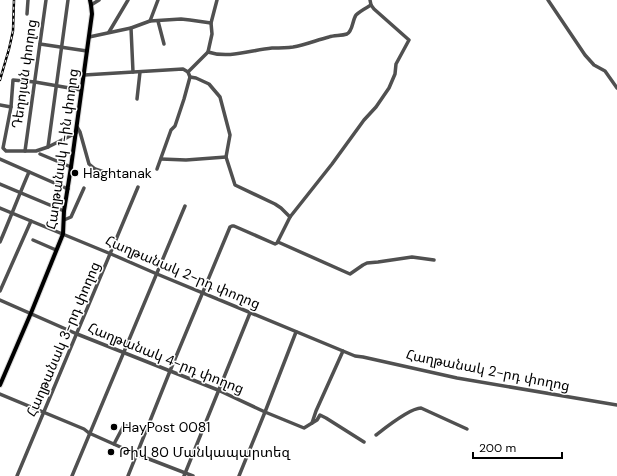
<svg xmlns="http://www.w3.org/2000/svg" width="617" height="476" viewBox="0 0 617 476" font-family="'DM Sans','Noto Sans Armenian',sans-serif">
<rect width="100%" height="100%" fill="#fff"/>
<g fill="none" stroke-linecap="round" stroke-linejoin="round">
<defs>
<path id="major" d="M 0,385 L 31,313 L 63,234 L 64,211 L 71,167 L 92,14 L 91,5 L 90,0"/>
</defs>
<use href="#major" stroke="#dbdbdb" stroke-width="6"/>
<g stroke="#505050" stroke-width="3.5">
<path d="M 548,0 L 585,55 L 594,65 L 605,71 L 617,88"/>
<path d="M 91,5 L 99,0"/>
<path d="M 27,14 L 28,0"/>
<path d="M 150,21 L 158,0"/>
<path d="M 158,21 L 164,44"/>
<path d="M 131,28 L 133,72"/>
<path d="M 109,32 L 128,0"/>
<path d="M 89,37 L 131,28 L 150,21 L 181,19 L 190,20 L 211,23"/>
<path d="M 40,44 L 87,51"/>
<path d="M 208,52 C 229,59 251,50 272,48 C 279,48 286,48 293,47 C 305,45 317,40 329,37 C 334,35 341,36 347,34 C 353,31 352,21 356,15 C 360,11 366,8 371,5"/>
<path d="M 188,72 L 208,52 L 212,34 L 211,23 L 217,0"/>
<path d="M 84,75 L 183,69 L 188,72 L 190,77 L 184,99 L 175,126 L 171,130 L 157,169"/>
<path d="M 190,77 L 196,78 L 209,84 L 220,97 L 230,135 L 226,157 L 235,185 L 275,204 L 281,208 L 290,217"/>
<path d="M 137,99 L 140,72"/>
<path d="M 0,105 L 11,107"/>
<path d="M 77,127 L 80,132 L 89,164 L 95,169 L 110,174"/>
<path d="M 76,133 L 48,147 L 36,151 L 6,151 L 3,148 L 11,107 L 13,80 L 35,82 L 81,90"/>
<path d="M 48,147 L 68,0"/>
<path d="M 25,151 L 46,0"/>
<path d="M 40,154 L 71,167"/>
<path d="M 0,159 L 68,189"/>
<path d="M 161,159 L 186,160 L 226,157"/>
<path d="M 0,184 L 64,211"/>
<path d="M 0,208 L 31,221 L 111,254 L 157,274 L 355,356 L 363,357 L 457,378 L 617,405"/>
<path d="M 64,220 L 71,217 L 84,188"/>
<path d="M 33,240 L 56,250"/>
<path d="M 0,242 C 10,219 19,195 29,172"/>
<path d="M 278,242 L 350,274 L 363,265 L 367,263 L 378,262 L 412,257 L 434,260"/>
<path d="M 0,291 L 31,221"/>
<path d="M 0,300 L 77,334 L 218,390 L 265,412 L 304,428 L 317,420 L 320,415 L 326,418 L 364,442"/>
<path d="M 0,394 L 84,429 L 89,433 L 136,454 L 193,476"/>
<path d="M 312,423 L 316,411 L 343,351"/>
<path d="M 376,435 C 385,428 410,408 421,408 L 467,429"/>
<path d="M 114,444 L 123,427 C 125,426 127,425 129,427"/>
<path d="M 17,476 L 138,187"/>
<path d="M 72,476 L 185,206"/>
<path d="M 128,476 L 170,371 L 230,227 L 232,226 L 234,226 L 275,244 L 277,243 L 290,217 L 332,164 L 364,120 L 376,107 L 389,88 L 395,74 L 396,64 L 409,40 L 374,9 L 371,5 L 370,0"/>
<path d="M 184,476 L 250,313"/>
<path d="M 239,476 L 265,412 L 296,332"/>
</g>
<use href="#major" stroke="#000" stroke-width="4"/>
<defs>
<path id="rail" d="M 0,80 L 9,49 L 13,31 L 14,0"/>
</defs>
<use href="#rail" stroke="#000" stroke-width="2.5"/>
<use href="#rail" stroke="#fff" stroke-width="1" stroke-dasharray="3" stroke-linecap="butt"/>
</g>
<g fill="#000" stroke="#fff" stroke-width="1.5">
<circle cx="75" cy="173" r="4"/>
<circle cx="114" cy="427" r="4"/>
<circle cx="111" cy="452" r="4"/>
</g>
<g text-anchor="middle" stroke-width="3" stroke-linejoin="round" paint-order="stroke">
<g font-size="14" fill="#000" stroke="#fff">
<text transform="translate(24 74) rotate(-82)" y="5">Դեղոյան փողոց</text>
<text transform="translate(62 149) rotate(-82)" y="5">Հաղթանակ 1-ին փողոց</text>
<text transform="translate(183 272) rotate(23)" y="5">Հաղթանակ 2-րդ փողոց</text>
<text transform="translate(63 339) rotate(-67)" y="5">Հաղթանակ 3-րդ փողոց</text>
<text transform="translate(166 358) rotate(22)" y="5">Հաղթանակ 4-րդ փողոց</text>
<text transform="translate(488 370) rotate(11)" y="5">Հաղթանակ 2-րդ փողոց</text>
</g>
<g font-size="14" fill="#000" stroke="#fff" text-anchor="start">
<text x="83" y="178">Haghtanak</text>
<text x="122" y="432">HayPost 0081</text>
<text x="119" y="457">Թիվ 80 Մանկապարտեզ</text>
</g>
</g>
<path d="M473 452v6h89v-6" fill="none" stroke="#000000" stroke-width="2"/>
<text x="479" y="452" font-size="12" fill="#000000" stroke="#ffffff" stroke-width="3" paint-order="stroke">200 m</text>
</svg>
